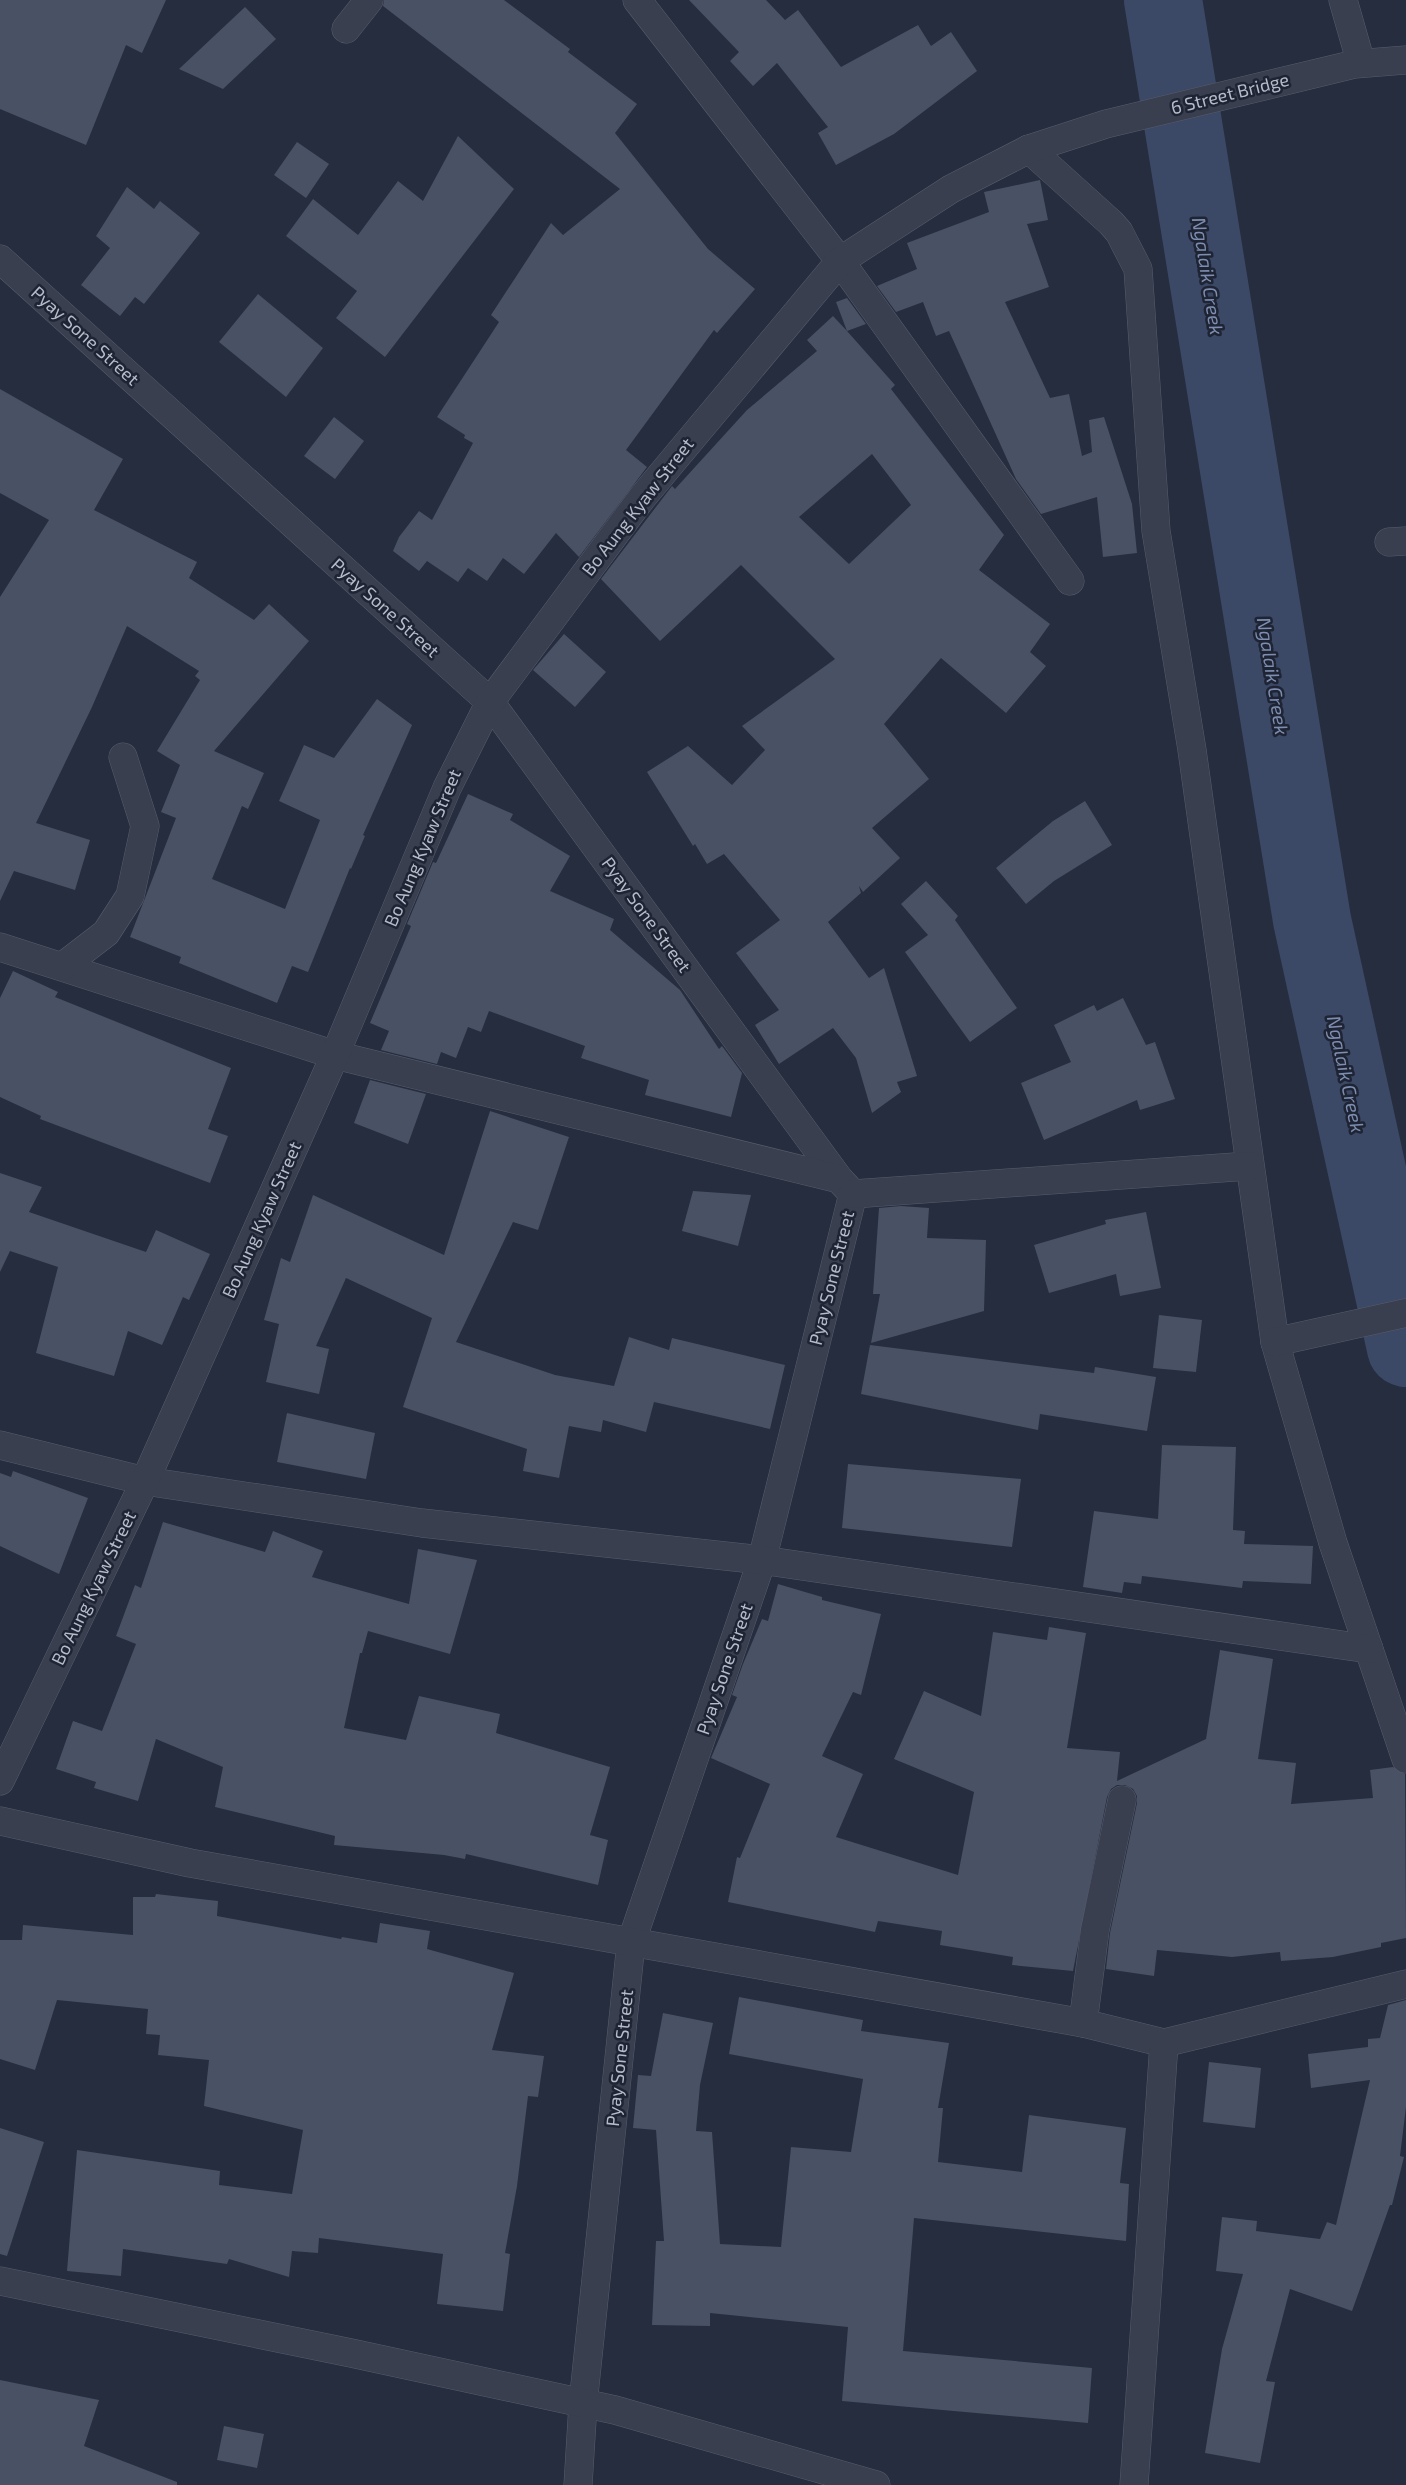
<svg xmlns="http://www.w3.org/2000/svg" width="1406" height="2485" viewBox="0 0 1406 2485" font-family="'Exo 2',sans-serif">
<rect width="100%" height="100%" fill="#252d3e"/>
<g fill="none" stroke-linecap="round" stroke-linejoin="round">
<path stroke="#3b4967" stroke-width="78" d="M 1163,0 L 1312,920 L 1406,1348"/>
</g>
<g fill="#495165" fill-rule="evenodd">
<path d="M 0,0 L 166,0 L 142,53 L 126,45 L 86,145 L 0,109 Z"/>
<path d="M 384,0 L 504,0 L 570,49 L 568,52 L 637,104 L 615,133 L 708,249 L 755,289 L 717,333 L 714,330 L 626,450 L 647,467 L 579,557 L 556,533 L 524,574 L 503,558 L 487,581 L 468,568 L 458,582 L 427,561 L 419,571 L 393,551 L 399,537 L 419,511 L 432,520 L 473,443 L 464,438 L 465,435 L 437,417 L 499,322 L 491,315 L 551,223 L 563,235 L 620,189 L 383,6 Z"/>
<path d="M 689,0 L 766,0 L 785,20 L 798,10 L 841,67 L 918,25 L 931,46 L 951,32 L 977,71 L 894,134 L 836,165 L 818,133 L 828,127 L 777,63 L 753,86 L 730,61 L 739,52 Z"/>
<path d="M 245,7 L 276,39 L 223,89 L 179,69 Z"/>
<path d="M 458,136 L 514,189 L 385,357 L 336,318 L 357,291 L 286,236 L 313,199 L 358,235 L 398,181 L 423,201 Z"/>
<path d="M 297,142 L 329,164 L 306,198 L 274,175 Z"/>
<path d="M 1040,180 L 1048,220 L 1027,224 L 1049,287 L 1005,302 L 1050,398 L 1069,394 L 1082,456 L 1092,452 L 1089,420 L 1104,417 L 1132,504 L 1137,553 L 1103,557 L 1097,497 L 1041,514 L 1016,479 L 949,331 L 936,336 L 923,302 L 896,312 L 877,286 L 917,269 L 907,243 L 989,212 L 984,192 Z"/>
<path d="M 127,187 L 154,209 L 160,201 L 200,233 L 144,304 L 135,297 L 120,316 L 81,285 L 110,248 L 96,236 Z"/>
<path d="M 258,294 L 323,348 L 286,397 L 219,342 Z"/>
<path d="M 847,298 L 866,324 L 847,331 L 895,385 L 891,389 L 1004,535 L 979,570 L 1050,624 L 1030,652 L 1046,666 L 1006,713 L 941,658 L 884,724 L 929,779 L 872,828 L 900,858 L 863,892 L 859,886 L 861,893 L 828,922 L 869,978 L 884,968 L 917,1076 L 897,1082 L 901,1092 L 872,1113 L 856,1058 L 833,1028 L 779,1064 L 755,1025 L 779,1010 L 736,953 L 780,920 L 724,854 L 707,864 L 695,844 L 693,846 L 647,772 L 688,746 L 732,785 L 765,750 L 742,726 L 835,659 L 741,565 L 660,641 L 601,579 L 672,486 L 675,489 L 747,410 L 817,351 L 807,340 L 833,316 L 847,331 L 836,302 ZM 872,454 L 911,505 L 849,564 L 799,517 Z"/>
<path d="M 0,389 L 123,459 L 94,510 L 197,562 L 189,578 L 254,620 L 269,604 L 309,641 L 214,751 L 264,773 L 248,809 L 242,806 L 212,879 L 285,909 L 320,820 L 279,801 L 304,745 L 334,758 L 377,699 L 412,725 L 363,835 L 365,836 L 351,869 L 350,868 L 308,972 L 292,966 L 277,1003 L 179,963 L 181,957 L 130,937 L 176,818 L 161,812 L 180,765 L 157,751 L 200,680 L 195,676 L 199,671 L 127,626 L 92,707 L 36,823 L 90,840 L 75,890 L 14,871 L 0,901 L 0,597 L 49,520 L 0,493 Z"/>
<path d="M 334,417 L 364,441 L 335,479 L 304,456 Z"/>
<path d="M 564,634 L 606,672 L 575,707 L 533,670 Z"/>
<path d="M 468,794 L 513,814 L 510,820 L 570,856 L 550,891 L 614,919 L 610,930 L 680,990 L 719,1049 L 722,1046 L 742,1073 L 731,1117 L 645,1095 L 649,1080 L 581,1058 L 585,1046 L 489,1011 L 481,1032 L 468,1027 L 456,1058 L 441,1052 L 437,1064 L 381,1050 L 389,1031 L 370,1023 L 411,926 L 407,924 L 433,862 L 436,863 Z"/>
<path d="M 1085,801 L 1112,845 L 1054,881 L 1026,904 L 996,868 L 1053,821 Z"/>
<path d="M 926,881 L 958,916 L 955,920 L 1017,1008 L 970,1042 L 905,952 L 928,935 L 901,904 Z"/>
<path d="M 13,971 L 58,992 L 55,997 L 231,1068 L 208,1129 L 228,1136 L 210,1183 L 40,1119 L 41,1116 L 0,1097 L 0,998 Z"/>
<path d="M 1123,998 L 1146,1045 L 1155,1042 L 1175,1099 L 1140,1110 L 1137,1100 L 1044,1140 L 1021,1083 L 1071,1062 L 1054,1025 L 1094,1005 L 1097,1011 Z"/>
<path d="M 370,1080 L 426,1094 L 408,1144 L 354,1123 Z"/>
<path d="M 490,1111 L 569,1137 L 538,1230 L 513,1222 L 456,1342 L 555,1375 L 614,1386 L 629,1337 L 669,1350 L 672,1338 L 785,1365 L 770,1429 L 654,1402 L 646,1432 L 603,1420 L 601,1432 L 569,1426 L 559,1478 L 523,1471 L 527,1449 L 403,1407 L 432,1318 L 346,1278 L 316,1346 L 329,1349 L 319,1394 L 266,1382 L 279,1324 L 264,1320 L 281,1258 L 290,1262 L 313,1195 L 444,1255 Z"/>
<path d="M 0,1173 L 42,1187 L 29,1212 L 146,1252 L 156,1230 L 210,1254 L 189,1300 L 183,1297 L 162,1345 L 128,1331 L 114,1376 L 36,1353 L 58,1267 L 10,1251 L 0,1272 Z"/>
<path d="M 693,1191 L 751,1195 L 738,1246 L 682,1231 Z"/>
<path d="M 901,1206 L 929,1208 L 927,1238 L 986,1240 L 984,1311 L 871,1343 L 880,1294 L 873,1294 L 879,1208 Z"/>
<path d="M 1146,1212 L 1161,1288 L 1120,1296 L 1116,1274 L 1049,1293 L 1034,1245 L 1106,1224 L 1105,1220 Z"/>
<path d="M 1159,1315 L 1202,1320 L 1196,1372 L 1153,1368 Z"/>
<path d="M 870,1345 L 1094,1373 L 1095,1367 L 1156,1377 L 1147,1431 L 1040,1414 L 1038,1430 L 861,1394 Z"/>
<path d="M 287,1413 L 375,1433 L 366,1479 L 277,1462 Z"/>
<path d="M 1162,1445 L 1236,1447 L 1233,1530 L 1245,1531 L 1244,1544 L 1313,1546 L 1311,1584 L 1243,1581 L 1242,1588 L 1142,1576 L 1141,1584 L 1124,1582 L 1122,1593 L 1083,1587 L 1094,1511 L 1158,1519 Z"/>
<path d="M 848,1464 L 1021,1479 L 1012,1547 L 842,1528 Z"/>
<path d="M 13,1471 L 88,1498 L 59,1574 L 0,1546 L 0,1473 L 11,1477 Z"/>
<path d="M 163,1522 L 265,1552 L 273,1531 L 323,1551 L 312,1577 L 409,1604 L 418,1549 L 477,1560 L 450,1654 L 368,1631 L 362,1653 L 360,1653 L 344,1728 L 406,1740 L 419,1696 L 500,1714 L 496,1733 L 610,1767 L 590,1835 L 608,1840 L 598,1885 L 466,1854 L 465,1859 L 444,1855 L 334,1845 L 335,1836 L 215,1807 L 223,1767 L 156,1739 L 138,1801 L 94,1788 L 96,1782 L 56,1769 L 73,1721 L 102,1731 L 136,1644 L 116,1636 L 135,1585 L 141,1588 Z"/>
<path d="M 778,1584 L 822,1597 L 822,1600 L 881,1614 L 861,1695 L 853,1692 L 822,1756 L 863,1774 L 836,1837 L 958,1875 L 974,1792 L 894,1759 L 924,1691 L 981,1716 L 993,1632 L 1047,1640 L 1049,1627 L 1086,1633 L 1067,1748 L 1120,1752 L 1117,1781 L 1206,1739 L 1220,1650 L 1273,1659 L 1258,1759 L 1296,1763 L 1291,1804 L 1373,1798 L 1370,1770 L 1393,1767 L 1405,1774 L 1406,1938 L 1381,1943 L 1381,1947 L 1333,1957 L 1281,1961 L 1280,1952 L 1232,1957 L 1157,1950 L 1154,1976 L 1106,1969 L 1110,1933 L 1137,1803 L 1137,1796 L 1133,1789 L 1125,1785 L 1117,1785 L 1111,1789 L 1107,1797 L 1073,1971 L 1012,1965 L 1013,1957 L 940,1945 L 942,1931 L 878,1921 L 875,1932 L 728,1902 L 737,1857 L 740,1858 L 770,1784 L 711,1758 L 737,1697 L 732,1695 L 743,1664 L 762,1619 L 768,1621 Z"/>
<path d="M 156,1894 L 218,1901 L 217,1916 L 341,1939 L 342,1937 L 377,1943 L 380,1923 L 430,1931 L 427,1949 L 514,1973 L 492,2050 L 544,2056 L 538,2097 L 528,2096 L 517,2186 L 505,2253 L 510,2254 L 503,2311 L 437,2304 L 443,2254 L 319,2238 L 318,2253 L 292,2251 L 289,2277 L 229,2259 L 227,2264 L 123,2249 L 121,2276 L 67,2271 L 77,2150 L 220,2171 L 219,2185 L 292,2194 L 303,2130 L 204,2106 L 209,2060 L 158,2055 L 160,2035 L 146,2034 L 148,2009 L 57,2000 L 35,2070 L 0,2059 L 0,1940 L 22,1940 L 23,1925 L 133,1935 L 133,1897 L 155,1897 Z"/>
<path d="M 739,1997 L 863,2020 L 861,2031 L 949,2043 L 938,2108 L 943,2108 L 938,2162 L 1022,2172 L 1029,2115 L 1126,2128 L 1120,2183 L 1129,2184 L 1126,2241 L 914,2218 L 903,2351 L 1092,2368 L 1088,2423 L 842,2401 L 848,2327 L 710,2313 L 710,2326 L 652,2325 L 656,2241 L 664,2241 L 656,2130 L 633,2128 L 638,2075 L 651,2076 L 663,2013 L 713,2023 L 700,2085 L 696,2131 L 712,2132 L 720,2244 L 781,2247 L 791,2147 L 851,2152 L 863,2079 L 729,2054 Z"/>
<path d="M 1406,2000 L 1406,2107 L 1400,2156 L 1404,2157 L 1392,2205 L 1390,2205 L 1352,2311 L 1290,2289 L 1266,2381 L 1275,2382 L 1260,2463 L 1205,2453 L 1222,2349 L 1243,2274 L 1216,2271 L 1222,2217 L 1257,2221 L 1256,2231 L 1320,2239 L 1327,2222 L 1336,2225 L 1370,2080 L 1311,2088 L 1308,2054 L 1368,2047 L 1368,2039 L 1380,2038 L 1388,2005 Z"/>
<path d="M 1209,2062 L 1261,2068 L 1255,2128 L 1203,2122 Z"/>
<path d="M 0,2128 L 44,2142 L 7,2256 L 0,2254 Z"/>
<path d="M 0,2380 L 99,2400 L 84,2446 L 177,2482 L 177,2485 L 0,2485 Z"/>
<path d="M 224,2426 L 264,2434 L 257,2468 L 217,2460 Z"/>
</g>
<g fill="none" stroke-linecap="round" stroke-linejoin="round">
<defs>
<g id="minor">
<path d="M 637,0 L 840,261 L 1070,581"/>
<path d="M 1343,0 L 1361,63"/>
<path d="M 346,29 L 369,0"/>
<path d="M 1029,149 L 1111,223 L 1119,232 L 1138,269 L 1156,531 L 1192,750 L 1275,1342 L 1333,1543 L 1406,1759"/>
<path d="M 0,259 L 490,702 L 839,1179 L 853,1194 L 762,1560 L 631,1943 L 583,2404 L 578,2485"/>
<path d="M 1389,542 L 1406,541"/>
<path d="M 0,947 L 335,1055 L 839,1179"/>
<path d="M 63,966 L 106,933 L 130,896 L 145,826 L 123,757"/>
<path d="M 853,1194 L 1249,1166"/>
<path d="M 1275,1342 L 1406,1313"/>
<path d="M 0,1445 L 145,1481 L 422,1523 L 762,1560 L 1369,1649"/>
<path d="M 0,1821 L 190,1863 L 1083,2023 L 1164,2043 L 1406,1984"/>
<path d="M 1083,2023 L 1095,1930 L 1122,1800"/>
<path d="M 0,2281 L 351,2353 L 615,2410 L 876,2485"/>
<path d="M 1134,2485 L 1164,2043"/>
</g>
<path id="tertiary" d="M 0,1781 L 145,1481 L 335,1055 L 447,788 L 490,702 L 641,499 L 840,261 L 951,189 L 1029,149 L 1106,124 L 1355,64 L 1406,60"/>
</defs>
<use href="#minor" stroke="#575d6c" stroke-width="29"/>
<use href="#tertiary" stroke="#575d6c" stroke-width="29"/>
<use href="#minor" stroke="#393f4e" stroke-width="28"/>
<use href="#tertiary" stroke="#393f4e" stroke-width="28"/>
</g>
<g text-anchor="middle" stroke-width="5" stroke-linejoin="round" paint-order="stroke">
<g font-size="18" fill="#b5bbc9" stroke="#1e2433">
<text transform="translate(1230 94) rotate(-14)" y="6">6 Street Bridge</text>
<text transform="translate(85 336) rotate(42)" y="6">Pyay Sone Street</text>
<text transform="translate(638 507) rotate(-52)" y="6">Bo Aung Kyaw Street</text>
<text transform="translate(385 608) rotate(42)" y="6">Pyay Sone Street</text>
<text transform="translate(423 848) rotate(-67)" y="6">Bo Aung Kyaw Street</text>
<text transform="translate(646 915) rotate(54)" y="6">Pyay Sone Street</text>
<text transform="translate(262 1220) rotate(-66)" y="6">Bo Aung Kyaw Street</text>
<text transform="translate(832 1278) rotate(-76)" y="6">Pyay Sone Street</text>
<text transform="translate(94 1588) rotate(-64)" y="6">Bo Aung Kyaw Street</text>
<text transform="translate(725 1669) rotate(-71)" y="6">Pyay Sone Street</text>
<text transform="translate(620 2058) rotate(-84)" y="6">Pyay Sone Street</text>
</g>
<g font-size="19" font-style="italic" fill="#7d8eb0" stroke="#1e2433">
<text transform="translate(1208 276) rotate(81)" y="7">Ngalaik Creek</text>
<text transform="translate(1273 676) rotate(81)" y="7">Ngalaik Creek</text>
<text transform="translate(1346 1074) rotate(78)" y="7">Ngalaik Creek</text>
</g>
</g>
</svg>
